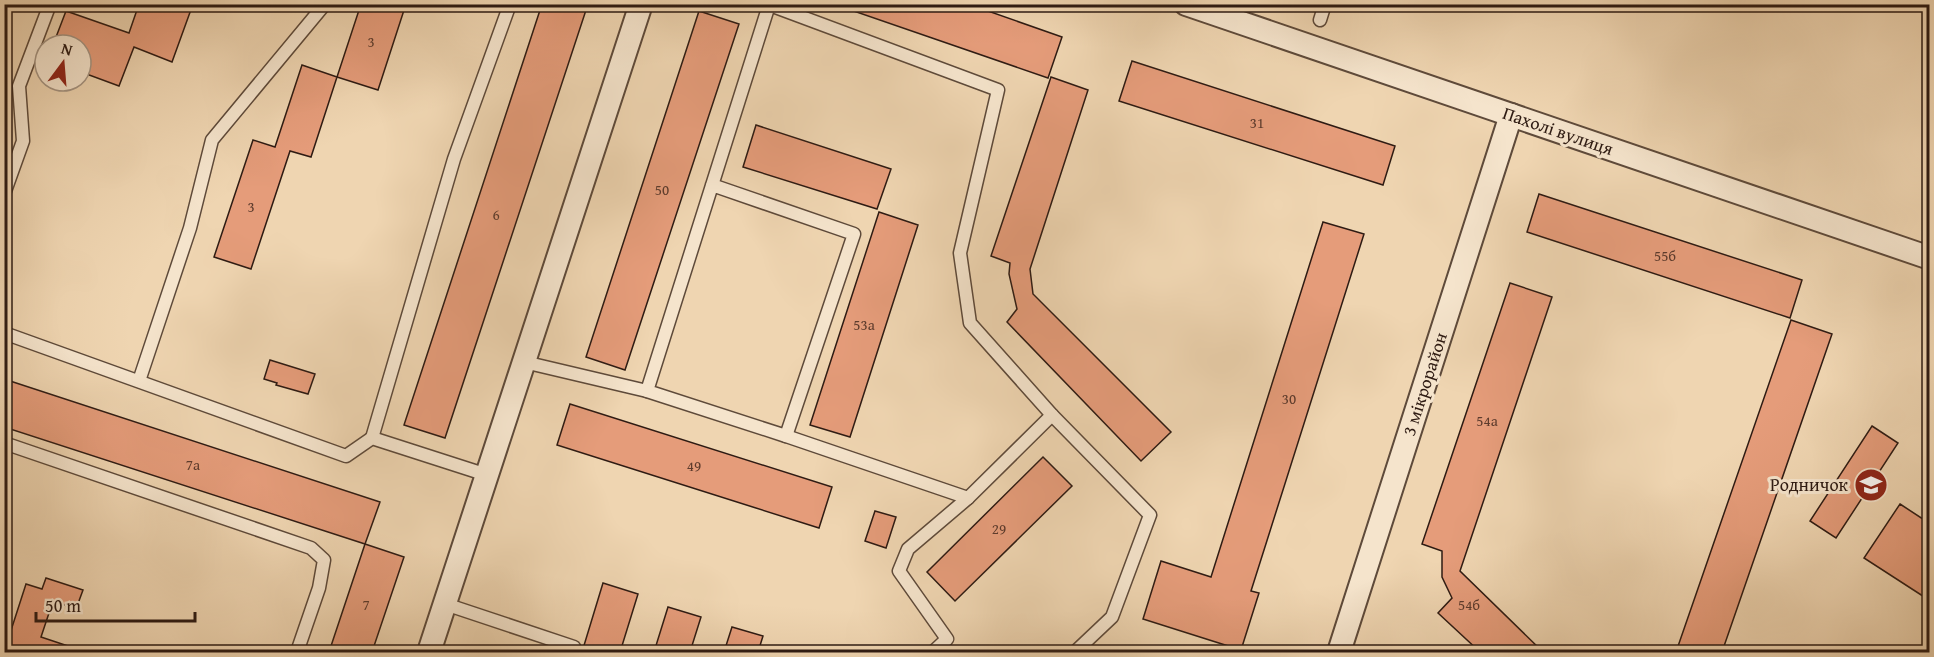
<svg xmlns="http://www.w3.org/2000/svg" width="1934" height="657" viewBox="0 0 1934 657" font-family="'Gentium Book Plus',serif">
<rect width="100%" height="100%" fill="#efd5b1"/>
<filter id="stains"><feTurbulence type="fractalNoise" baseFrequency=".00333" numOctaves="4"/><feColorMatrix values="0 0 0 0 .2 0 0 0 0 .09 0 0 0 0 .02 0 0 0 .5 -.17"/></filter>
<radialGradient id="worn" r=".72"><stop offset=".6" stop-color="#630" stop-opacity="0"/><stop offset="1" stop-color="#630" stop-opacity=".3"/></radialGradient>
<g fill="#e59c7a" stroke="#2e1b13" stroke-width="1.5">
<path d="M 139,4 L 193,4 L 172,62 L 134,47 L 119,86 L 81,72 L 81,45 L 53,45 L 66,11 L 129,33 Z"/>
<path d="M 361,4 L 406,4 L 378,90 L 337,77 Z"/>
<path d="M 542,4 L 588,4 L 445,438 L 404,425 Z"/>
<path d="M 842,4 L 968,4 L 1062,37 L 1048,78 L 842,7 Z"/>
<path d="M 699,11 L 739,24 L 625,370 L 586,357 Z"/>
<path d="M 1132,61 L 1395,146 L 1383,185 L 1119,101 Z"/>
<path d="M 302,65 L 337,77 L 311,157 L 290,151 L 251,269 L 214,257 L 253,140 L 275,147 Z"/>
<path d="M 1051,77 L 1088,90 L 1030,269 L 1033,294 L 1171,432 L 1141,461 L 1007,322 L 1017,309 L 1009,274 L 1010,263 L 991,256 Z"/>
<path d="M 756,125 L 891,169 L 877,209 L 743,167 Z"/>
<path d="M 1539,194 L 1802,280 L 1790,318 L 1527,232 Z"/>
<path d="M 879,212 L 918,225 L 850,437 L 810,425 Z"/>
<path d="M 1323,222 L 1364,234 L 1251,591 L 1259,593 L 1241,650 L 1143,619 L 1161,561 L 1211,577 Z"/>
<path d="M 1510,283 L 1552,297 L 1460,571 L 1543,652 L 1480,652 L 1438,613 L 1452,598 L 1442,577 L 1442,551 L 1422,544 Z"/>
<path d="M 1791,320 L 1832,334 L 1722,652 L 1676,652 Z"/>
<path d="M 270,360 L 315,374 L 308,394 L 276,385 L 277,383 L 264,379 Z"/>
<path d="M 4,379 L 380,502 L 365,544 L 4,427 Z"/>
<path d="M 570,404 L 832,487 L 819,528 L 557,445 Z"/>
<path d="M 1872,426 L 1898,443 L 1836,538 L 1810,521 Z"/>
<path d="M 1043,457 L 1072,486 L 955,601 L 927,572 Z"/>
<path d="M 1900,504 L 1929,523 L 1929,600 L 1864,558 Z"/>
<path d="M 875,511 L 896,517 L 886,548 L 865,541 Z"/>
<path d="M 365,544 L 404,557 L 372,652 L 329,652 Z"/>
<path d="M 46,578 L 83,590 L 76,609 L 53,601 L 41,637 L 77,649 L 76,652 L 4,652 L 26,584 L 42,589 Z"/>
<path d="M 603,583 L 638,594 L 621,649 L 617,652 L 582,652 Z"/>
<path d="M 668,607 L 701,617 L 690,652 L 654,652 Z"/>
<path d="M 732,627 L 763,636 L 758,652 L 724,652 Z"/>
</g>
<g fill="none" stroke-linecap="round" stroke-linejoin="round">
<defs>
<g id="lane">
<path d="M 767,4 L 998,90 L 960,253 L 970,323 L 1052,415 L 1150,515 L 1112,617 L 1075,652"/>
<path d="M 1320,20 L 1325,4"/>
<path d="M 712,185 L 854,234 L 786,436 L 647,391 L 769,5"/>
<path d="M 4,194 L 23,141 L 19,86 L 50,4"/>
<path d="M 4,333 L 346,456 L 372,438 L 487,475"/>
<path d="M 524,362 L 647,391"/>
<path d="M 139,381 L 190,228 L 212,140 L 325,4"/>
<path d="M 786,436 L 968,498"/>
<path d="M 372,438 L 454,159 L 510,4"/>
<path d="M 4,443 L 311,548 L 324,560 L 319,588 L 297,652"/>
<path d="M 445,604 L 574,647"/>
<path d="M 933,652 L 947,639 L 899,571 L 908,549 L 968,498 L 1052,415"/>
</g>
<g id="street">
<path d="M 1186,4 L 1930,258"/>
<path d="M 429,652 L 641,4"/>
<path d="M 1339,652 L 1511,115"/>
</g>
</defs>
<use href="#lane" stroke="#5e4a3a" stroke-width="15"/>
<use href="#street" stroke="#5e4a3a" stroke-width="26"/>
<use href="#lane" stroke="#f5e4cc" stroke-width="12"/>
<use href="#street" stroke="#f5e4cc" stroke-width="22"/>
</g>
<defs>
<symbol id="school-disc" viewBox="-11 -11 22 22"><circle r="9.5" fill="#8f2418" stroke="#f5e4cc"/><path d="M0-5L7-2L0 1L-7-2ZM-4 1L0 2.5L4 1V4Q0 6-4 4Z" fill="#fff"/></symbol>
</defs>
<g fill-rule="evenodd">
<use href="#school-disc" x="1852" y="466" width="38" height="38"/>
</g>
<g text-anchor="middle" stroke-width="6" stroke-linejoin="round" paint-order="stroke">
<g font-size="15" fill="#5c3b2d">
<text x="371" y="47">3</text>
<text x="1257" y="128">31</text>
<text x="662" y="195">50</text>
<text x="251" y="212">3</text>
<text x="496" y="220">6</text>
<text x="1665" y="261">55б</text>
<text x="864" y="330">53а</text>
<text x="1289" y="404">30</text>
<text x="1487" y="426">54а</text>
<text x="193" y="470">7а</text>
<text x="694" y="471">49</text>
<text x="999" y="534">29</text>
<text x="366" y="610">7</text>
<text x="1469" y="610">54б</text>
</g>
<g font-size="18" fill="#2e1b13" stroke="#f5e4cc">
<text transform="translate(1558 131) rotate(19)" y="6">Пахолі вулиця</text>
<text transform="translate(1425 384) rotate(-72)" y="6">3 мікрорайон</text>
</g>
<g font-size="18" fill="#2e1b13" stroke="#f5e4cc" text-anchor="end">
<text x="1848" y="491">Родничок</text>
</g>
</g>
<rect width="1934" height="657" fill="none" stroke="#efd5b1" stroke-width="24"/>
<rect x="6" y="6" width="1922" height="645" fill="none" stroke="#2e1b13" stroke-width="3"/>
<rect x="12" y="12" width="1910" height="633" fill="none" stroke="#2e1b13" stroke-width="1.5"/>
<g transform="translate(63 63) rotate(16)"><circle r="28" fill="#f5e4cc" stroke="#a59482" stroke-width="1.5"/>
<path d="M0-4.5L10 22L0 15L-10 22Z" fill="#8f2418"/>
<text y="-9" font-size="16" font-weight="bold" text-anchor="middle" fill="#2e1b13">N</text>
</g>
<path d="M36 612v9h159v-9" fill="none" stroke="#2e1b13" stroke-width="3"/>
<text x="45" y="612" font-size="18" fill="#2e1b13" stroke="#f5e4cc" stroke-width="4.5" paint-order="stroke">50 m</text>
<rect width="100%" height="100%" filter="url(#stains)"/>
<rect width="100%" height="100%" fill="url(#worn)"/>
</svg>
